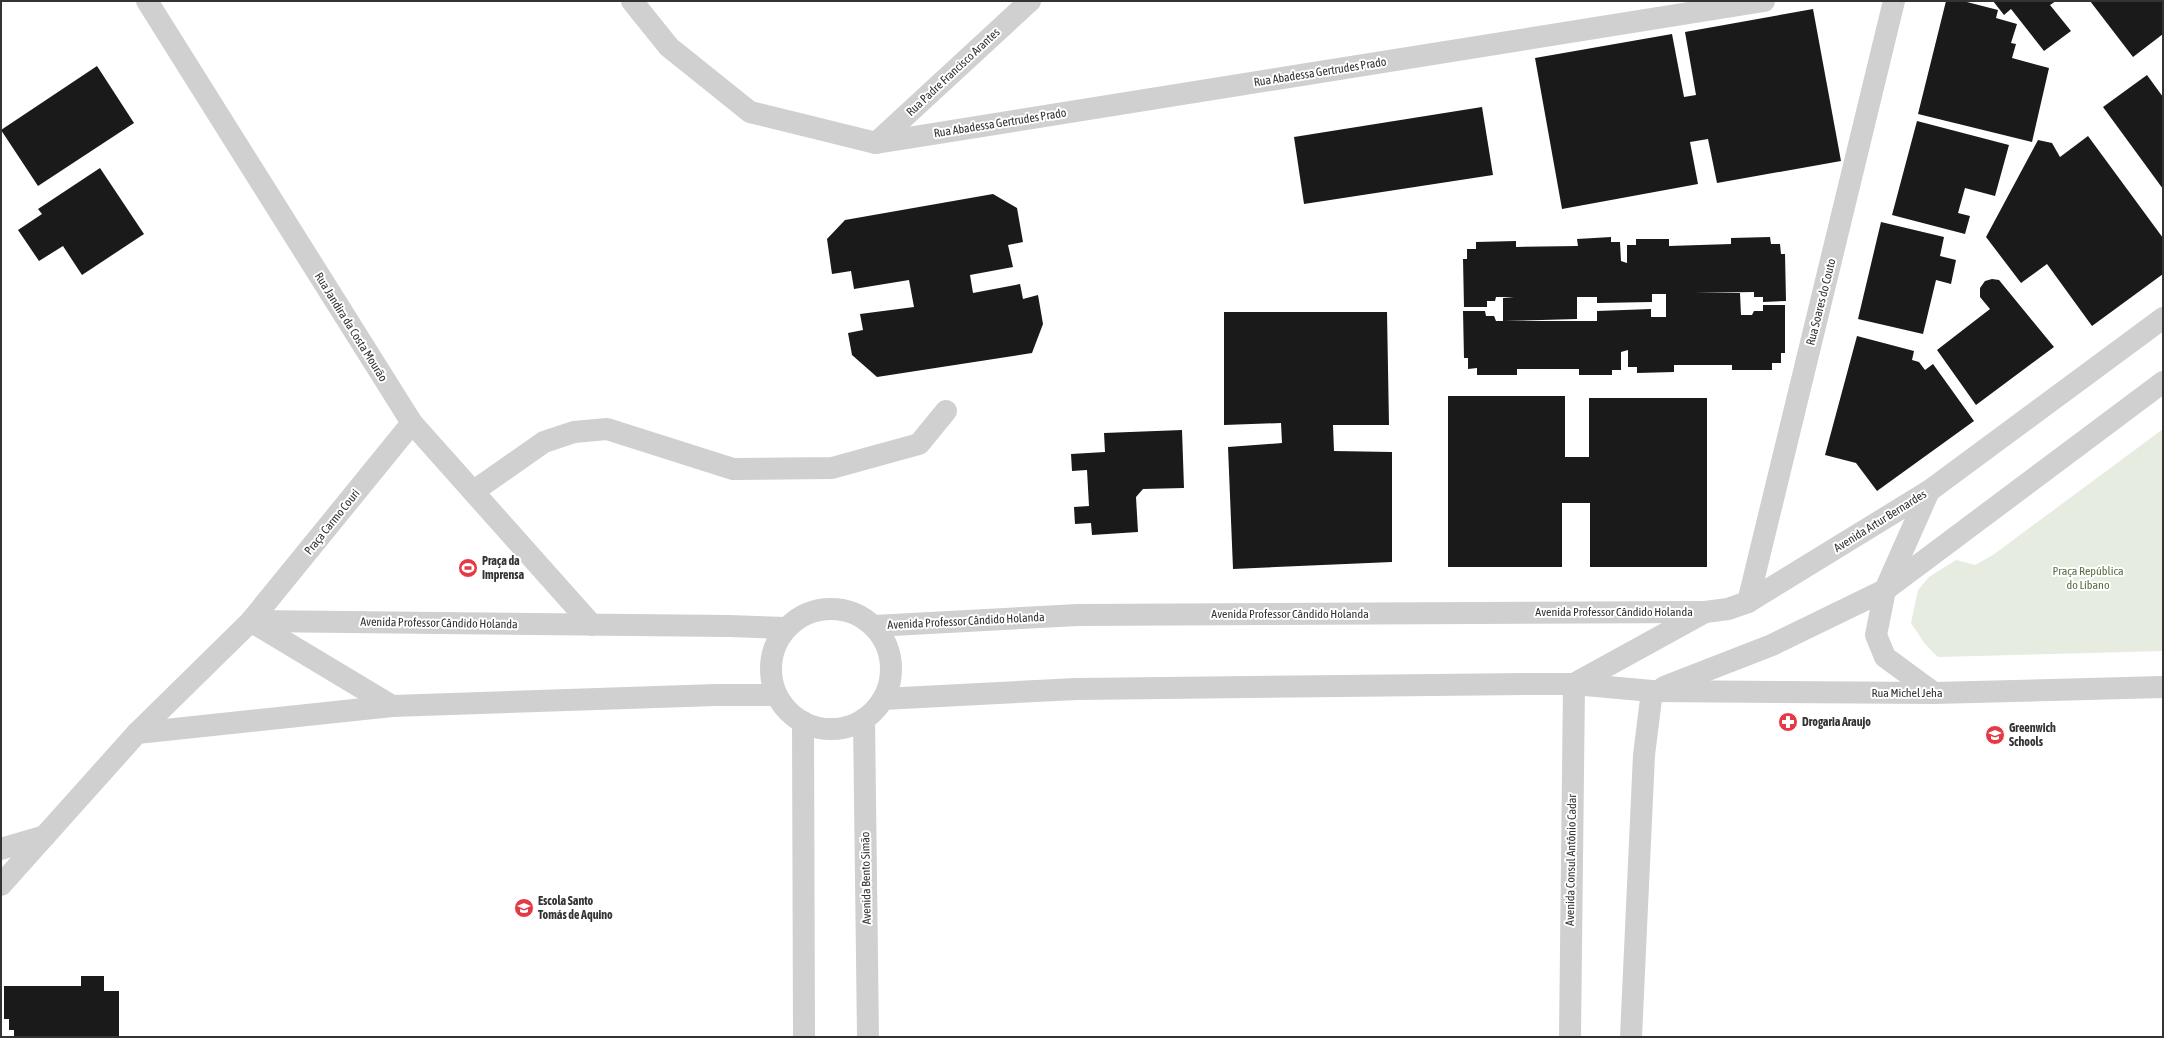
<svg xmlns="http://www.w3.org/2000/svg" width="2164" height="1038" viewBox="0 0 2164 1038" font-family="'Asap Condensed',sans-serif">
<rect width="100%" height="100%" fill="#fff"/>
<path fill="#e6ecdf" d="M 2163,429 L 2163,651 L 1938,657 L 1925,644 L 1911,623 L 1918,590 L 1929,577 L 1956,560 L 1975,565 L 1993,555 Z"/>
<g fill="#1a1a1a">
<path d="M 1946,1 L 1963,1 L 1998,10 L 1996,18 L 2017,24 L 2011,43 L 2016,44 L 2012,58 L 2049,68 L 2032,142 L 1918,114 Z"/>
<path d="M 1993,1 L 2056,1 L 2050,5 L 2071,31 L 2044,51 L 2011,9 L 2004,15 Z"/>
<path d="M 2090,1 L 2163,1 L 2163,34 L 2133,57 Z"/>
<path d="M 1813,9 L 1841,161 L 1717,183 L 1708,139 L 1690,142 L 1698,184 L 1562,209 L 1535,58 L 1672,34 L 1684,97 L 1696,95 L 1685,32 Z"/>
<path d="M 97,66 L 134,123 L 38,186 L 1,130 Z"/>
<path d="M 2147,75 L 2163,97 L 2163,189 L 2103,107 Z"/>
<path d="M 1482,107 L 1493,175 L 1304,204 L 1294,137 Z"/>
<path d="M 1917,121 L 2009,145 L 1995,196 L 1965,188 L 1958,213 L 1970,216 L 1965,234 L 1892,215 Z"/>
<path d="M 2088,136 L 2163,238 L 2163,274 L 2092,326 L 2047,264 L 2021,283 L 1986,237 L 2038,140 L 2052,143 L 2060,157 Z"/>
<path d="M 100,168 L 144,234 L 82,275 L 63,246 L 39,261 L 18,230 L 42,214 L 38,209 Z"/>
<path d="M 993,194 L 1017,208 L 1023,242 L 1008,245 L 1013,267 L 970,275 L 973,293 L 1020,284 L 1023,299 L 1038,295 L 1043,324 L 1032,353 L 877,377 L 852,355 L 848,333 L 863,330 L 860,314 L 914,307 L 909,280 L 854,289 L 851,271 L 832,274 L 827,239 L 845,220 Z"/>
<path d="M 1881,222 L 1944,237 L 1940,256 L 1956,260 L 1951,284 L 1936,280 L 1923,334 L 1858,319 Z"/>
<path d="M 1611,237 L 1611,242 L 1620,242 L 1621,261 L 1627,263 L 1627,245 L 1636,245 L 1636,239 L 1669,239 L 1669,246 L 1731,244 L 1731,238 L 1770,237 L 1771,244 L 1780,244 L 1781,254 L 1785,254 L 1786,301 L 1763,302 L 1763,297 L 1754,297 L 1754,292 L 1694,293 L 1740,293 L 1741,315 L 1752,315 L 1754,311 L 1763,311 L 1763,305 L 1785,305 L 1785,353 L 1781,353 L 1781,363 L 1772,363 L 1772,370 L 1732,370 L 1732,365 L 1674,365 L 1674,372 L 1637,373 L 1637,367 L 1628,367 L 1628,350 L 1621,352 L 1621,370 L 1612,370 L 1612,375 L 1579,375 L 1579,369 L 1517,369 L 1517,375 L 1477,375 L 1477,368 L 1468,369 L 1468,358 L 1464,358 L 1463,311 L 1485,311 L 1486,316 L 1494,316 L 1496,321 L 1597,321 L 1597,311 L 1651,309 L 1651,317 L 1666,317 L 1666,294 L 1652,294 L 1652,302 L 1597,303 L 1597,297 L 1577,297 L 1577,319 L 1503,321 L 1503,298 L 1514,297 L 1496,297 L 1495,301 L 1487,301 L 1487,307 L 1464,307 L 1463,259 L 1467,259 L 1467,249 L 1476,249 L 1476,242 L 1516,241 L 1516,247 L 1578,246 L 1577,239 Z"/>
<path d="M 1992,279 L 1999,280 L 2054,347 L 1976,405 L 1937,350 L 1990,309 L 1980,297 L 1980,288 L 1985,281 Z"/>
<path d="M 1224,312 L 1387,312 L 1389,425 L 1333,425 L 1334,451 L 1392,452 L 1392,562 L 1233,569 L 1228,447 L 1282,443 L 1281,423 L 1224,425 Z"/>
<path d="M 1857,336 L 1914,351 L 1912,360 L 1919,362 L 1925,370 L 1933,364 L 1974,421 L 1877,491 L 1856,463 L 1825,455 Z"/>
<path d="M 1448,396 L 1565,396 L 1565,457 L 1589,457 L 1589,398 L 1707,398 L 1707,567 L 1590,567 L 1590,503 L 1562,503 L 1562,567 L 1448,567 Z"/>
<path d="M 1182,430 L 1184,488 L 1143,489 L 1136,497 L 1138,532 L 1092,535 L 1091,523 L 1075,524 L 1074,507 L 1089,506 L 1087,470 L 1072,471 L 1071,454 L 1105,452 L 1104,433 Z"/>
<path d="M 81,976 L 104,976 L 104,991 L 119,991 L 119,1037 L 14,1037 L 14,1030 L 9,1030 L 9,1019 L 4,1019 L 4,986 L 81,986 Z"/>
</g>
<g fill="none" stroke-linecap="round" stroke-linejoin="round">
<path stroke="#d0d0d0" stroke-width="22" d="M 474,491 L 544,442 L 574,432 L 607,429 L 733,469 L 832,468 L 919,444 L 946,411"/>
<g stroke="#d0d0d0" stroke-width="22">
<path d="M 147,1 L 412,423 L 592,625"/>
<path d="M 632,1 L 669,47 L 750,112 L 876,143 L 1764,1"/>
<path d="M 876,143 L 1030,1"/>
<path d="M 1748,602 L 1894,1"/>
<path d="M 251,621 L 412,423"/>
</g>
<g stroke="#d0d0d0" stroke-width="22">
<path d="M 1929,491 L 1885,590 L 1876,635 L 1885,657 L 1934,693"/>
<circle cx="831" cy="669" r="60"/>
<path d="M 252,622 L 392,706"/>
<path d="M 874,626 L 1078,615 L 1705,612"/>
<path d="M 1574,684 L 1705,612 L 1728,609 L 1748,602 L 1929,491 L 2163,318"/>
<path d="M 1664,687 L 1772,645 L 1885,590 L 2163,382"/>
<path d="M 883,699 L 1076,689 L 1532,684 L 1574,684 L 1652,691 L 1934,693 L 2163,687"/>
<path d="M 864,719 L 868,1037"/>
<path d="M 803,722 L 804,1037"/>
<path d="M 137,733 L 392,706 L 716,695 L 776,695"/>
<path d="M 1,849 L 45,836"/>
<path d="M 1,885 L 137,733 L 251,621 L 729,626 L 786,628"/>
<path d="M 1570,1037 L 1574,684"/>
<path d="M 1631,1037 L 1644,755 L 1652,691"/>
</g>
</g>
<defs>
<symbol id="stadium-disc" viewBox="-11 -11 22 22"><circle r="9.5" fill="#e63946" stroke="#fff"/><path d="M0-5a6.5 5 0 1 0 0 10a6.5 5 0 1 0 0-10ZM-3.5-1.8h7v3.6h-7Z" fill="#fff"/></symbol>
<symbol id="pharmacy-disc" viewBox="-11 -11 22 22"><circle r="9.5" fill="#e63946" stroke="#fff"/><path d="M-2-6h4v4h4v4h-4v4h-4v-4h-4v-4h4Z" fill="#fff"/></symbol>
<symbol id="school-disc" viewBox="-11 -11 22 22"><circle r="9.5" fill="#e63946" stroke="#fff"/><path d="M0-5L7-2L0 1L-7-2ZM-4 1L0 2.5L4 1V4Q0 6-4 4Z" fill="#fff"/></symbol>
</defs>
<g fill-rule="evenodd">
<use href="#stadium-disc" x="457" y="557" width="22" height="22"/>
<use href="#pharmacy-disc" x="1777" y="711" width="22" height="22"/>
<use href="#school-disc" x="1984" y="724" width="22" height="22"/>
<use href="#school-disc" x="513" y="897" width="22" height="22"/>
</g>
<g text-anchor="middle" stroke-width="4" stroke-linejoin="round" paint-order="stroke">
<g font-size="12" fill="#333" stroke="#fff">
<text transform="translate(953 72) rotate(-43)" y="4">Rua Padre Francisco Arantes</text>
<text transform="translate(1320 72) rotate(-9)" y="4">Rua Abadessa Gertrudes Prado</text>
<text transform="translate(1000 123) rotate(-9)" y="4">Rua Abadessa Gertrudes Prado</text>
<text transform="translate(1821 302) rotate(-76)" y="4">Rua Soares do Couto</text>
<text transform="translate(351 327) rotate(58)" y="4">Rua Jandira da Costa Mourão</text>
<text transform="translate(1880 521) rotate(-32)" y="4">Avenida Artur Bernardes</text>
<text transform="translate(332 522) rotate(-51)" y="4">Praça Carmo Couri</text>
<text x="1614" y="616">Avenida Professor Cândido Holanda</text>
<text x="1290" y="618">Avenida Professor Cândido Holanda</text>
<text transform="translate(966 621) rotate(-3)" y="4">Avenida Professor Cândido Holanda</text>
<text transform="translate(439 623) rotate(1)" y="4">Avenida Professor Cândido Holanda</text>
<text x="1907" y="697">Rua Michel Jeha</text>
<text transform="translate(1571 860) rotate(-89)" y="4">Avenida Consul Antônio Cadar</text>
<text transform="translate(866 878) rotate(-91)" y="4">Avenida Bento Simão</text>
</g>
<g font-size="12" font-weight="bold" fill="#333" stroke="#fff" text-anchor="start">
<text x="482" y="565">Praça da<tspan x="482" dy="14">Imprensa</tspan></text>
<text x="1802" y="726">Drogaria Araujo</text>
<text x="2009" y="732">Greenwich<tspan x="2009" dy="14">Schools</tspan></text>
<text x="538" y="905">Escola Santo<tspan x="538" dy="14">Tomás de Aquino</tspan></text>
</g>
<g font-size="12" fill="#56703f" stroke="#fff">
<text x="2088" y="575">Praça República<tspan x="2088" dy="14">do Líbano</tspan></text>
</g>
</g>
<rect width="2164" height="1038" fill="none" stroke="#333333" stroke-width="4"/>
</svg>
